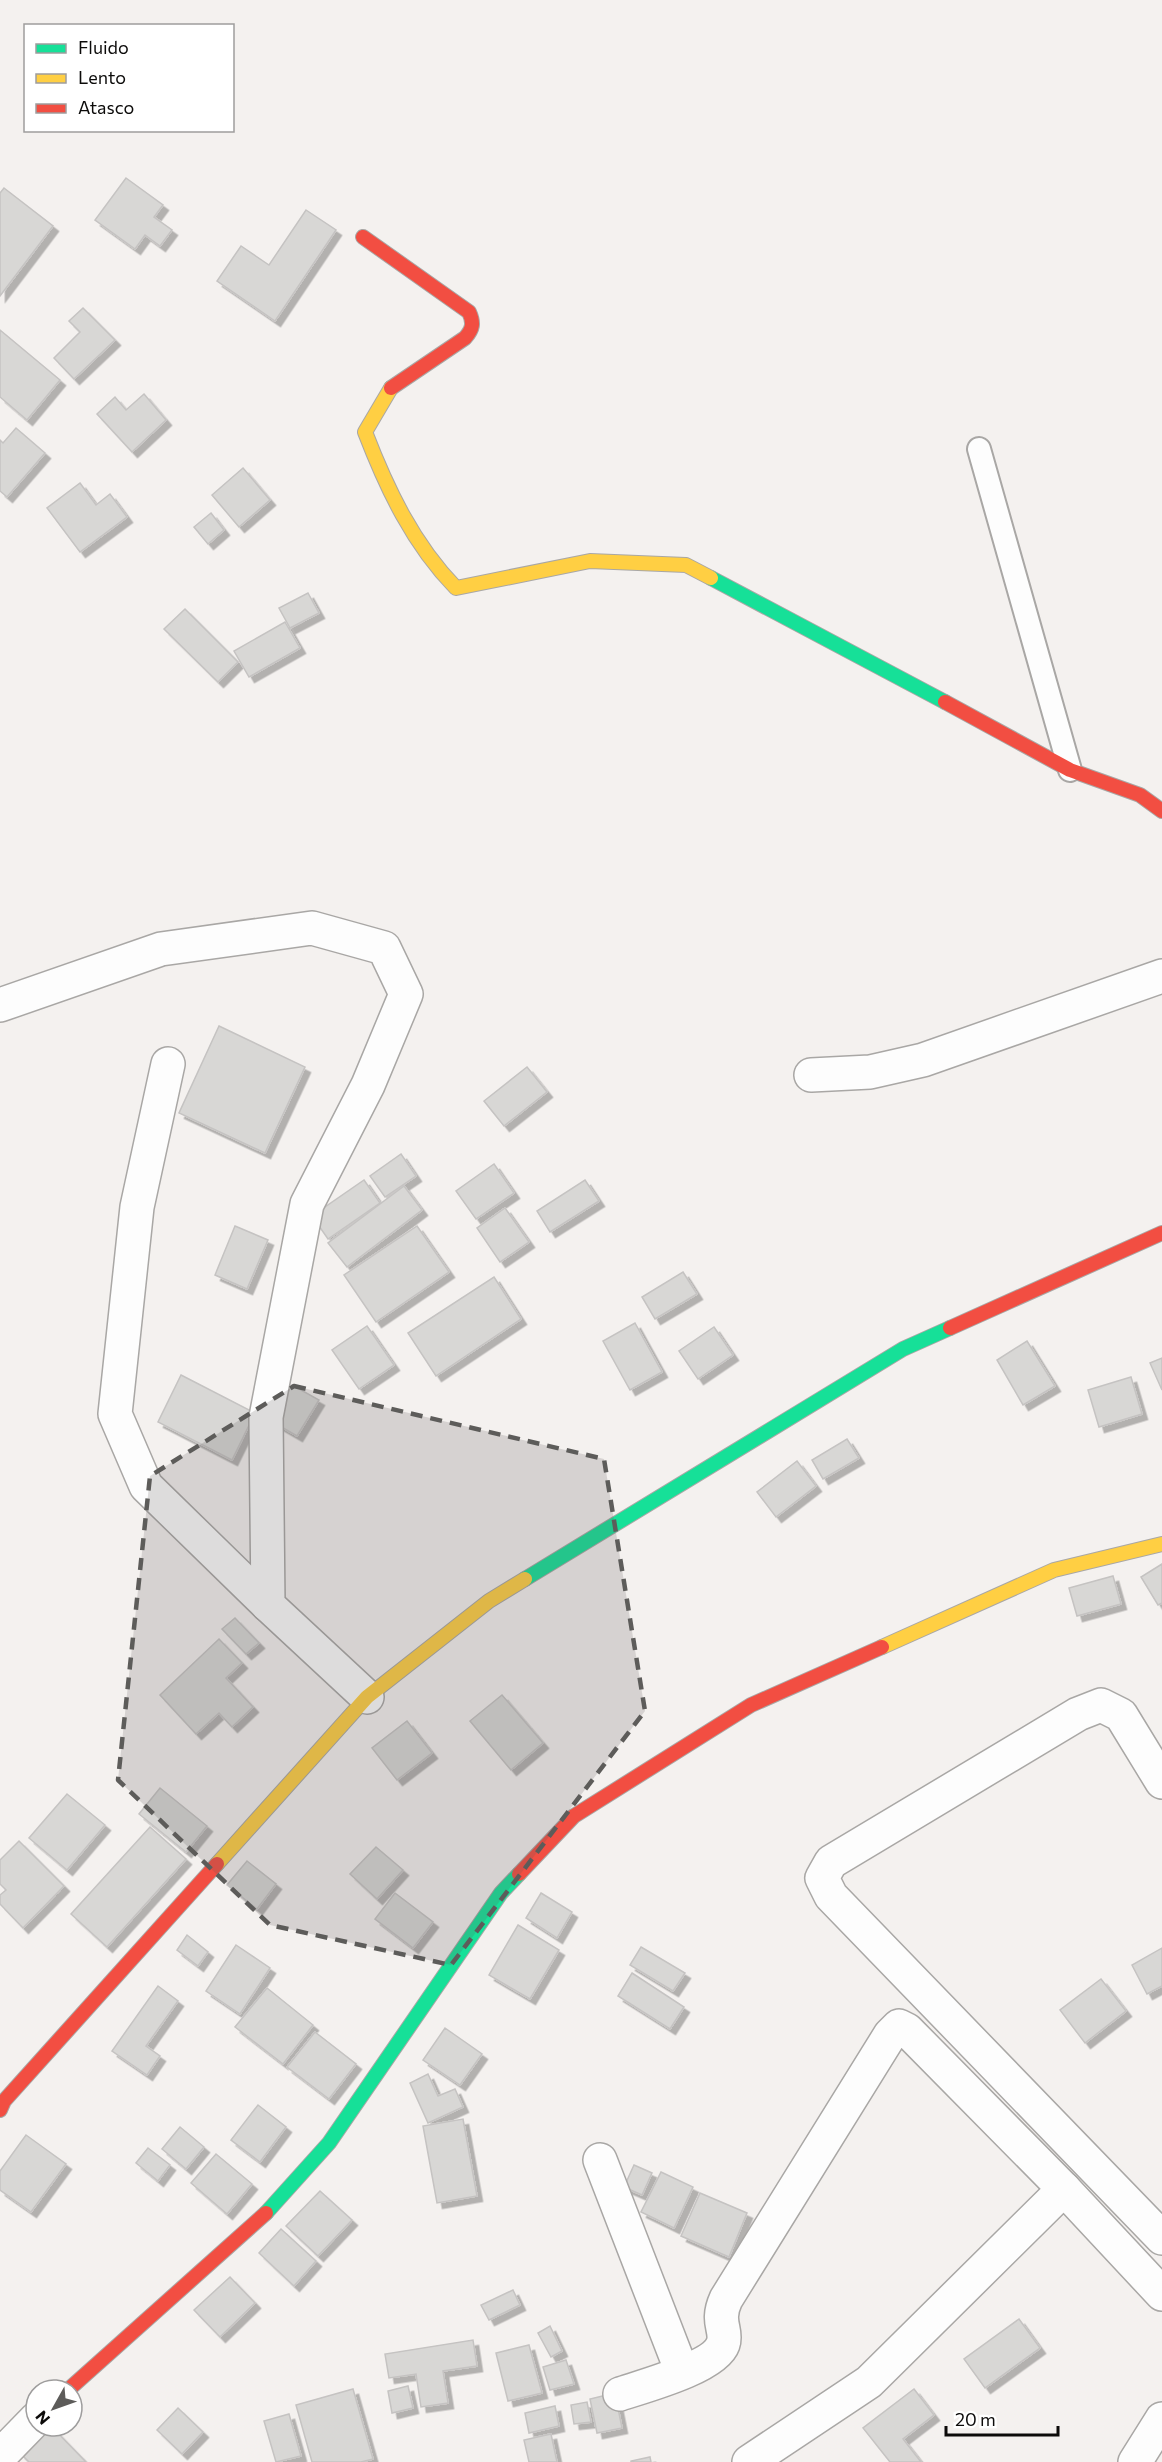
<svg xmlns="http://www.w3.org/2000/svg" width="1162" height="2462" viewBox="0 0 1162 2462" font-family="Commissioner,sans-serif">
<defs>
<filter id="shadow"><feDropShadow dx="5.5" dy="5.5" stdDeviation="0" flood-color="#0004"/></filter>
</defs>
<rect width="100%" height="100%" fill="#f4f1ef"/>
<g fill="#d8d7d5" stroke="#c5c3c2" stroke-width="1.5" filter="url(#shadow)">
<path d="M 126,178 L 163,205 L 154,217 L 172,230 L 160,246 L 145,235 L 135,249 L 95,220 Z"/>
<path d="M 4,188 L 53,226 L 0,296 L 0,193 Z"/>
<path d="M 306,210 L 336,230 L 275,321 L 217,281 L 241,246 L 269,265 Z"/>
<path d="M 83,308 L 115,340 L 74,379 L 54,358 L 80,332 L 69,321 Z"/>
<path d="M 0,330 L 60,380 L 27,420 L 0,397 Z"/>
<path d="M 144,394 L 166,420 L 132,452 L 97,414 L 115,397 L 126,410 Z"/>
<path d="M 16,428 L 45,453 L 7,497 L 0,491 L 0,440 L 3,443 Z"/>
<path d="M 243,468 L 270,500 L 239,527 L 212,495 Z"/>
<path d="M 80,483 L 96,505 L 110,494 L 127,517 L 80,552 L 47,508 Z"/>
<path d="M 211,513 L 224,530 L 208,544 L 194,527 Z"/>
<path d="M 308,593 L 319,613 L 290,628 L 279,608 Z"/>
<path d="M 185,609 L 238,662 L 218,682 L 164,629 Z"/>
<path d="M 285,622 L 300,648 L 249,677 L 234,651 Z"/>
<path d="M 219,1026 L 305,1067 L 265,1153 L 179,1113 Z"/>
<path d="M 527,1067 L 547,1092 L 504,1126 L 484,1101 Z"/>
<path d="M 401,1154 L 416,1176 L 385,1197 L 370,1176 Z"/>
<path d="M 494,1164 L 514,1193 L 476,1219 L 456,1191 Z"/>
<path d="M 364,1180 L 380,1203 L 328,1239 L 312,1216 Z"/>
<path d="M 585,1180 L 599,1201 L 550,1232 L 537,1211 Z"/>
<path d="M 404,1186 L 422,1210 L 347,1267 L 328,1243 Z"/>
<path d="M 505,1208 L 529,1242 L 500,1262 L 477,1228 Z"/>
<path d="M 235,1226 L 268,1240 L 247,1289 L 215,1275 Z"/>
<path d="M 417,1226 L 449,1272 L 376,1322 L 344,1275 Z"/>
<path d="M 683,1272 L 697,1294 L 655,1319 L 642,1297 Z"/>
<path d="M 494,1277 L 521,1319 L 436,1376 L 408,1333 Z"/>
<path d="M 635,1323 L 662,1372 L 630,1390 L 603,1341 Z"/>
<path d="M 367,1326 L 394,1365 L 359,1389 L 332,1350 Z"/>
<path d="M 714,1327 L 733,1355 L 698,1379 L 679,1351 Z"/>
<path d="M 1027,1341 L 1055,1386 L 1023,1405 L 997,1360 Z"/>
<path d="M 1162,1358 L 1162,1390 L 1150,1363 Z"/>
<path d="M 181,1375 L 255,1413 L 232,1460 L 158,1422 Z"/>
<path d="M 1131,1377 L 1142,1414 L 1099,1427 L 1088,1390 Z"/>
<path d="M 292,1385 L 319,1400 L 297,1436 L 271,1421 Z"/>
<path d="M 847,1439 L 859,1458 L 823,1479 L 812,1460 Z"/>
<path d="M 797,1461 L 816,1486 L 776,1517 L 757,1492 Z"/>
<path d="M 1162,1564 L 1162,1603 L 1158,1605 L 1141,1577 Z"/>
<path d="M 1113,1576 L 1121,1604 L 1077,1616 L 1069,1588 Z"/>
<path d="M 235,1618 L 259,1643 L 246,1654 L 222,1629 Z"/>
<path d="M 219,1639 L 242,1663 L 226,1678 L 253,1707 L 232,1727 L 219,1713 L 196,1734 L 160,1695 Z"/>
<path d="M 502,1695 L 543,1743 L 511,1770 L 470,1721 Z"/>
<path d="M 407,1721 L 432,1753 L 397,1780 L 372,1748 Z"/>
<path d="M 160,1788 L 207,1826 L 186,1852 L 139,1814 Z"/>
<path d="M 67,1794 L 105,1825 L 67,1870 L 29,1838 Z"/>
<path d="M 150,1827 L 186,1859 L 107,1947 L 71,1914 Z"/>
<path d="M 19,1841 L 64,1886 L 23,1928 L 0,1904 L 0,1895 L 6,1890 L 0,1884 L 0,1860 Z"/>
<path d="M 376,1847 L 403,1870 L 377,1899 L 350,1874 Z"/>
<path d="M 247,1861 L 276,1884 L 257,1909 L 227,1885 Z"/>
<path d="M 395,1893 L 433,1922 L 413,1948 L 375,1919 Z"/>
<path d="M 541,1893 L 572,1912 L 557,1938 L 526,1918 Z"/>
<path d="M 518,1925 L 559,1950 L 530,1999 L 489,1975 Z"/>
<path d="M 187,1935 L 208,1952 L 198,1966 L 177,1950 Z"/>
<path d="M 236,1945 L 270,1968 L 240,2014 L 206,1991 Z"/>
<path d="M 641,1947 L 685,1973 L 673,1991 L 630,1965 Z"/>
<path d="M 1162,1948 L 1162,1986 L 1147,1994 L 1132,1965 Z"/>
<path d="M 632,1973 L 684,2007 L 670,2029 L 618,1996 Z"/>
<path d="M 1101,1979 L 1126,2011 L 1085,2043 L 1060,2010 Z"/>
<path d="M 158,1986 L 178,2001 L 146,2046 L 160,2056 L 147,2075 L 112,2051 Z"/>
<path d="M 267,1988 L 313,2025 L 283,2064 L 235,2027 Z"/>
<path d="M 445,2028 L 482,2054 L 460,2085 L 423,2060 Z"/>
<path d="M 315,2032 L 356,2064 L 329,2099 L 287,2067 Z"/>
<path d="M 428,2074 L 438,2096 L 455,2089 L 463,2107 L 428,2123 L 410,2083 Z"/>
<path d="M 258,2105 L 286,2127 L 260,2162 L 231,2140 Z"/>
<path d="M 463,2119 L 477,2196 L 437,2203 L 423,2126 Z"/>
<path d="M 180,2127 L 204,2147 L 186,2169 L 162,2149 Z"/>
<path d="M 26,2135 L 66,2164 L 31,2212 L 0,2190 L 0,2171 Z"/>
<path d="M 148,2148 L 170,2165 L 158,2181 L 136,2163 Z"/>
<path d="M 216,2154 L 252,2184 L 227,2214 L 191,2183 Z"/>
<path d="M 634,2165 L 652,2173 L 642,2195 L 624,2187 Z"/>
<path d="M 661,2172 L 693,2187 L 674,2228 L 641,2212 Z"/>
<path d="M 320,2191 L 352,2220 L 318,2256 L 286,2226 Z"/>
<path d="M 700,2193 L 747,2213 L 729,2257 L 681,2236 Z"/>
<path d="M 281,2229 L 316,2261 L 294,2286 L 259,2253 Z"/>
<path d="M 230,2277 L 255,2303 L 220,2337 L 194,2310 Z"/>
<path d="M 513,2290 L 520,2305 L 489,2320 L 481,2305 Z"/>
<path d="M 1019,2319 L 1040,2348 L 985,2388 L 964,2359 Z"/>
<path d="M 550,2326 L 562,2351 L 551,2357 L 538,2333 Z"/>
<path d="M 473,2340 L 477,2366 L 443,2371 L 448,2403 L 421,2407 L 416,2374 L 389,2378 L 385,2354 Z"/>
<path d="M 529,2345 L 542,2393 L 508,2401 L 496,2353 Z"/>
<path d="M 566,2360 L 574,2384 L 550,2390 L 543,2367 Z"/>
<path d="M 408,2386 L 413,2408 L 392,2413 L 388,2391 Z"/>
<path d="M 353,2389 L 373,2459 L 361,2462 L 312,2462 L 296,2405 Z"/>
<path d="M 914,2389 L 934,2415 L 903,2439 L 921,2462 L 890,2462 L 863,2428 Z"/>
<path d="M 615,2393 L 622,2428 L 597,2433 L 590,2399 Z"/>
<path d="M 587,2402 L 591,2422 L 574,2424 L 571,2405 Z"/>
<path d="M 555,2406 L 559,2426 L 529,2433 L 525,2413 Z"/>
<path d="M 178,2408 L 203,2432 L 182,2454 L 157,2430 Z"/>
<path d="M 289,2414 L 301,2456 L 276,2462 L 264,2421 Z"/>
<path d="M 48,2426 L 51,2426 L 86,2462 L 29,2462 L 20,2453 Z"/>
<path d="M 551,2434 L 557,2462 L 529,2462 L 524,2440 Z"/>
<path d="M 650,2457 L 651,2462 L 631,2462 L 631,2461 Z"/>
</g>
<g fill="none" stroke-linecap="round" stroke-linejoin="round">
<defs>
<path id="lane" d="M 979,449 L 1070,770"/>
<g id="street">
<path d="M 0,1005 L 161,949 L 312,928 L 384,948 L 406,994 L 368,1085 L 307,1204 L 266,1417 L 268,1605 L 367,1697"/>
<path d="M 168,1064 L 137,1207 L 115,1414 L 146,1486 L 268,1605"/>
<path d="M 811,1075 L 870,1072 L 923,1060 L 1162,976"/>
<path d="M 1162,1782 L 1121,1715 L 1101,1705 L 1078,1714 L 831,1862 L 822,1878 L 831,1896 L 1162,2238"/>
<path d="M 600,2160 L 682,2372"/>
<path d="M 620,2394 C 644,2386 715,2367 723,2344 C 728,2330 715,2323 726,2299 L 890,2035 L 899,2026 L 907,2030 L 1064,2189 L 1162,2294"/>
<path d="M 0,2456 L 36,2419"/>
<path d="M 749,2462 L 869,2382 L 1064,2189"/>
<path d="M 1135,2462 L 1162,2419"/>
</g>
<g id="fast">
<path d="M 711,578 L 945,702"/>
<path d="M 525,1579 L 903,1349 L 950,1328"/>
<path d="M 266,2213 L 329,2143 L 501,1893 L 519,1874"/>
</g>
<g id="slow">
<path d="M 391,388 L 365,432 C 387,489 413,544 456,588 L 590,561 L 686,565 L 711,578"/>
<path d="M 882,1647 L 1054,1570 L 1162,1544"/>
<path d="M 217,1864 L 367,1697 L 489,1601 L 525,1579"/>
</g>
<g id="jam">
<path d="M 363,237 L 469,312 C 474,323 473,329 465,338 L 391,388"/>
<path d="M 945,702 L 1070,770 L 1140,795 L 1162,811"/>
<path d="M 950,1328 L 1162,1233"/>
<path d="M 519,1874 L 574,1816 L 751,1705 L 882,1647"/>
<path d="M 0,2110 L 4,2101 L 217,1864"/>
<path d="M 68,2390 L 266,2213"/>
</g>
</defs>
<use href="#lane" stroke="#a9a7a5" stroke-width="26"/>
<use href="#street" stroke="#a9a7a5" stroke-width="36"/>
<use href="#fast" stroke="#a9a7a5" stroke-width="16"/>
<use href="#slow" stroke="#a9a7a5" stroke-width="16"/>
<use href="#jam" stroke="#a9a7a5" stroke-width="16"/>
<use href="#lane" stroke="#fdfdfd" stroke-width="22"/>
<use href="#street" stroke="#fdfdfd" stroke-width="33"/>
<use href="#fast" stroke="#16e098" stroke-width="14"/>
<use href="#slow" stroke="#ffcf43" stroke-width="14"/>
<use href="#jam" stroke="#f24e42" stroke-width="14"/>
</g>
<path fill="#5d5c5a" fill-opacity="0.2" stroke="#5d5c5a" stroke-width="4.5" stroke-dasharray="12 8" stroke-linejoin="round" d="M 294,1386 L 604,1459 L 645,1711 L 451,1965 L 270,1925 L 118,1780 L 150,1476 Z"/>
<rect x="24" y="24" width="210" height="108" fill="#ffffff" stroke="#9e9d9d" stroke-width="1.5"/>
<rect x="36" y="44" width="30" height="9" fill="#16e098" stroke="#9e9d9d" stroke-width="1.5"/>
<text x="78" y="54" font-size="18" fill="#0c0b0a">Fluido</text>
<rect x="36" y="74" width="30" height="9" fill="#ffcf43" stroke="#9e9d9d" stroke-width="1.5"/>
<text x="78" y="84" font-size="18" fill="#0c0b0a">Lento</text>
<rect x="36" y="104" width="30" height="9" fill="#f24e42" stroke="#9e9d9d" stroke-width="1.5"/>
<text x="78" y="114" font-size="18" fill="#0c0b0a">Atasco</text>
<g transform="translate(54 2408) rotate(230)"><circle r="28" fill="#ffffff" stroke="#9e9d9d" stroke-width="1.5"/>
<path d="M0-4.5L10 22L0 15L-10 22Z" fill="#5d5c5a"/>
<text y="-9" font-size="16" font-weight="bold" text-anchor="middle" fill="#0c0b0a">N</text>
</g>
<path d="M946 2426v9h112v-9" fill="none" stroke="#0c0b0a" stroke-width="3"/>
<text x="955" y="2426" font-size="18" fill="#0c0b0a" stroke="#ffffff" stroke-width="4.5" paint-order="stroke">20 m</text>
</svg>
